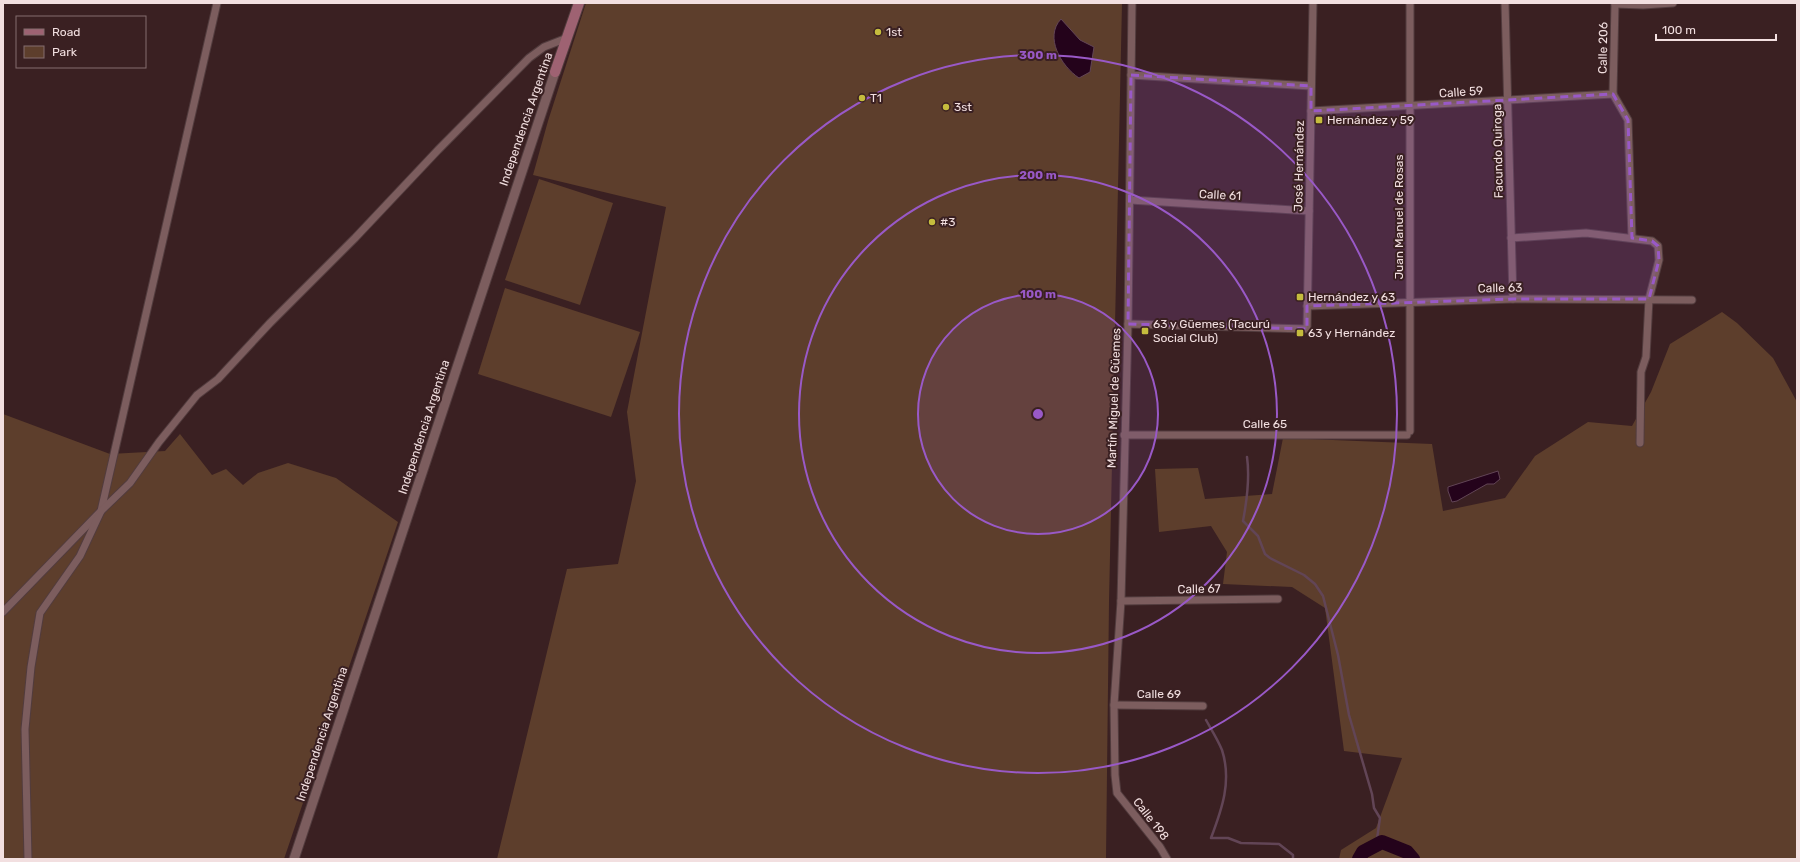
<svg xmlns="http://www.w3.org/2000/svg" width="1800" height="862" viewBox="0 0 1800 862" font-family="Rubik,sans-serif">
<rect width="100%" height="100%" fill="#3a2022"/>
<g fill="#5d3e2c">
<path d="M 586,3 L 1122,3 L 1109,602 L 1106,859 L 497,859 L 567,569 L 618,564 L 636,481 L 627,412 L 666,207 L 533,175 L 548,121 Z"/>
<path d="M 539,179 L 613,203 L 580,305 L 505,280 Z"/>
<path d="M 505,288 L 640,332 L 611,417 L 478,374 Z"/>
<path d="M 1722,312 L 1737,323 L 1773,358 L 1797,402 L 1797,859 L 1339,859 L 1341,850 L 1376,828 L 1402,758 L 1344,751 L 1325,608 L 1292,587 L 1223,584 L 1227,552 L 1211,526 L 1159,532 L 1155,469 L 1198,468 L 1205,499 L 1272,494 L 1283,438 L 1432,444 L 1443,511 L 1505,498 L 1535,456 L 1588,422 L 1632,426 L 1651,392 L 1670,344 Z"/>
<path d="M 3,414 L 110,454 L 165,451 L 180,434 L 212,475 L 226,469 L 243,485 L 258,473 L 288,463 L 336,478 L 398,522 L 284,859 L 3,859 Z"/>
</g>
<g fill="#24031b" stroke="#624556">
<path d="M 1061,19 L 1080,40 L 1094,47 L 1090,72 L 1079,78 C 1061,66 1044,37 1061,19 Z"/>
<path d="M 1498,471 L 1500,479 L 1494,484 L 1487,484 L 1457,501 L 1452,502 L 1448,491 L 1448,487 Z"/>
</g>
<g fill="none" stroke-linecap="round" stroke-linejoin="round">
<g stroke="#624556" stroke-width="2.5">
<path d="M 1247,457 C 1250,478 1247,500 1243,521 L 1258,536 L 1265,554 L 1270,558 L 1304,575 L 1315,584 L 1323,596 L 1338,655 L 1349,715 L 1372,794 L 1374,808 L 1380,818 L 1376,846"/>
<path d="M 1206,720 C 1211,729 1218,740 1222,750 C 1232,781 1222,809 1211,838 L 1228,838 L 1241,843 L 1279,844 L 1293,855 L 1293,859"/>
</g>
<path stroke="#24031b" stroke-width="14" d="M 1359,859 L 1363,852 L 1382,842 L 1407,852 L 1413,859"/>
<defs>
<g id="minor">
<path d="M 1132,3 L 1128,324 L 1121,601 L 1114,705 L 1115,775 L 1117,793 L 1160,847 L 1167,859"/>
<path d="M 1410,3 L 1410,431"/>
<path d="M 1505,3 L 1513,299"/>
<path d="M 1615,4 L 1643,5 L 1673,3"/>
<path d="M 1131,75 L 1311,86"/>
<path d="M 1613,94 L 1628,120 L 1632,238"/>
<path d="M 1613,94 L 1615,3"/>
<path d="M 1311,111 L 1613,94"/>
<path d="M 1130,200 L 1309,211"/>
<path d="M 1511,238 L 1586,233 L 1652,241 L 1658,246 L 1659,260 L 1649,299 L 1646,357 L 1641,372 L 1640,443"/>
<path d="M 1307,306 L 1513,299 L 1692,300"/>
<path d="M 1128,324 L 1307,329 L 1313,3"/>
<path d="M 1124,435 L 1407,435"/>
<path d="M 1121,601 L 1278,599"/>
<path d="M 3,612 L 101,511 L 217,3"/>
<path d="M 1114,705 L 1203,706"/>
<path d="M 28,859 L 25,729 L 31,667 L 40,613 L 80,556 L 101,511 L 130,483 L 159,442 L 197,395 L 218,379 L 270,323 L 355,238 L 438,150 L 529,58 L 544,47 L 567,38"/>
</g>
<path id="tertiary" d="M 294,859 L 555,72"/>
<path id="secondary" d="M 555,72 L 579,3"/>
</defs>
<use href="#minor" stroke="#523c3e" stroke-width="9"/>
<use href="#tertiary" stroke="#523c3e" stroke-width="11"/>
<use href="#secondary" stroke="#523c3e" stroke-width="12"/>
<use href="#minor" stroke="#7c5d5e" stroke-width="7"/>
<use href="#tertiary" stroke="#7c5d5e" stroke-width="9"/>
<use href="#secondary" stroke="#9e6272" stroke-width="10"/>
</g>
<path fill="#9959c7" fill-opacity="0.2" stroke="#9959c7" stroke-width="3" stroke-dasharray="8 5" stroke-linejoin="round" d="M 1131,75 L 1311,86 L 1311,111 L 1613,94 L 1628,120 L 1632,238 L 1652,241 L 1658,246 L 1659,260 L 1649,299 L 1513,299 L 1307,306 L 1307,329 L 1128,324 Z"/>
<circle cx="1038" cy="414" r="120" fill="#9959c7" fill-opacity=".12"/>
<g fill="none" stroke="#9959c7" stroke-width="2">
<circle cx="1038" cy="414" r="120"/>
<circle cx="1038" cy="414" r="239"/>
<circle cx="1038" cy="414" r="359"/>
</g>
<g fill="#c5bc3d" stroke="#3a2022" stroke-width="1.5">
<circle cx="878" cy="32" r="4"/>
<circle cx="862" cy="98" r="4"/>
<circle cx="946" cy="107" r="4"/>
<rect x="1315" y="116" width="8" height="8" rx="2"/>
<circle cx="932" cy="222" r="4"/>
<rect x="1296" y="293" width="8" height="8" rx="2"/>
<rect x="1141" y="327" width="8" height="8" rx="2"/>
<rect x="1296" y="329" width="8" height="8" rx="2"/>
</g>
<g text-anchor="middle" stroke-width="4" stroke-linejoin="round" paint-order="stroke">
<g font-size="12" fill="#f2dfe0" stroke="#3a2022" text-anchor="start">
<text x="886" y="36">1st</text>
<text x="870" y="102">T1</text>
<text x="954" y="111">3st</text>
<text x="1327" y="124">Hernández y 59</text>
<text x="940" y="226">#3</text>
<text x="1308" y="301">Hernández y 63</text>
<text x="1153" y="328">63 y Güemes (Tacurú<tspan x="1153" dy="14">Social Club)</tspan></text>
<text x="1308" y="337">63 y Hernández</text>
</g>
<g font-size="12" fill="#f2dfe0" stroke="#3a2022">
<text transform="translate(1603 48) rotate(-89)" y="4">Calle 206</text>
<text transform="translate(1461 92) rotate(-4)" y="4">Calle 59</text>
<text transform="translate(526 119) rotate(-71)" y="4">Independencia Argentina</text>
<text transform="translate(1498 151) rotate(-91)" y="4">Facundo Quiroga</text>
<text transform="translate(1299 166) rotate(-89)" y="4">José Hernández</text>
<text transform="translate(1220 195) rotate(3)" y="4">Calle 61</text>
<text transform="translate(1399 217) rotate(-90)" y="4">Juan Manuel de Rosas</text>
<text transform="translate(1500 288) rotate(-1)" y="4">Calle 63</text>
<text transform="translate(1114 398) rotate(-88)" y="4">Martín Miguel de Güemes</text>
<text x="1265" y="428">Calle 65</text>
<text transform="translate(424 427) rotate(-72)" y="4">Independencia Argentina</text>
<text transform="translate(1199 589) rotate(-1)" y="4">Calle 67</text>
<text x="1159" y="698">Calle 69</text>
<text transform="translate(322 734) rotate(-72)" y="4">Independencia Argentina</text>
<text transform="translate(1151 819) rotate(52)" y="4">Calle 198</text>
</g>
</g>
<circle cx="1038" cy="414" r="6" fill="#9959c7" stroke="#3a2022" stroke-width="2"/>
<g font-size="12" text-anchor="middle" font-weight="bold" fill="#9959c7" stroke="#3a2022" stroke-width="4" stroke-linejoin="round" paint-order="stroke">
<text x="1038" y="59">300 m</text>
<text x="1038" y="179">200 m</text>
<text x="1038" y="298">100 m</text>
</g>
<rect width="1800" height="862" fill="none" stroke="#f2dfe0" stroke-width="8"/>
<rect x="16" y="16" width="130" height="52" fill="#3a2022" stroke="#846c6e"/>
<rect x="24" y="29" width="20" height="6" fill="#9e6272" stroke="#846c6e"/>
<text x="52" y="36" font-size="12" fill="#f2dfe0">Road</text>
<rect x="24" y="46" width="20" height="12" fill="#5d3e2c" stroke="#846c6e"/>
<text x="52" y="56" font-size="12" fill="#f2dfe0">Park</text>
<path d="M1656 34v6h120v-6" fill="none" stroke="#f2dfe0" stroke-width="2"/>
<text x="1662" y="34" font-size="12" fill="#f2dfe0" stroke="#3a2022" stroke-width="3" paint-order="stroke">100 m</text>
</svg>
